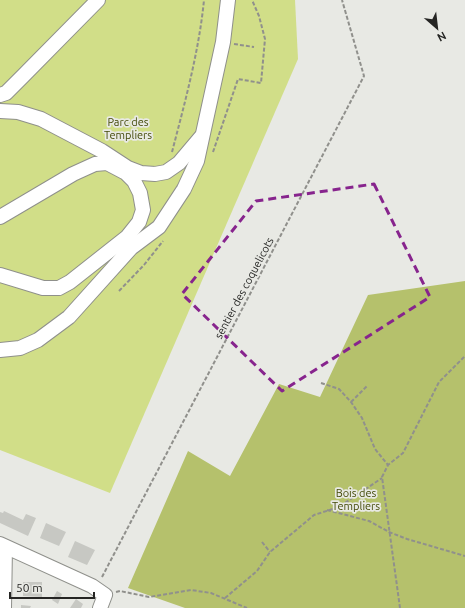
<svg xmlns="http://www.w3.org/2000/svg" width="465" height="608" viewBox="0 0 465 608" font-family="Ubuntu,sans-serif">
<rect width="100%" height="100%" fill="#e8e9e4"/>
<path fill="#d1de88" d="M 0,0 L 295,0 L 298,59 L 110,493 L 0,450 Z"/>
<path fill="#b5c16c" d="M 465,281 L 465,608 L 185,608 L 128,588 L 188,451 L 230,476 L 279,384 L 320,397 L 368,295 Z"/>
<g fill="#c7c8c3">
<path d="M 4,511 L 23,520 L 26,514 L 36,518 L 28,536 L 0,523 L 0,512 L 3,513 Z"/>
<path d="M 46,523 L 66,532 L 59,546 L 40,538 Z"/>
<path d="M 75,541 L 95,550 L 87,565 L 68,557 Z"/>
<path d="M 23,582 L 42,582 L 42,597 L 23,596 Z"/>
<path d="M 57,591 L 62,594 L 58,604 L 52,600 Z"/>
<path d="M 76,599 L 83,604 L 81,608 L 70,608 Z"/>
<path d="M 21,605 L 31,606 L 30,608 L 21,608 Z"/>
</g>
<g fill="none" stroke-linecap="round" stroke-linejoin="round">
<defs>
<g id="minor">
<path d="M 0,95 L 6,93 L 23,76 L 98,0"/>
<path d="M 0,111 L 18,112 L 41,119 L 102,151 L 128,168 L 141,173 L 155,174 L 166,172 L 179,163 L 201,137"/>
<path d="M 0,217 L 73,174 L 95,164 L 107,163 L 126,173 L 134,181 L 140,193 L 143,210 L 139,222 L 127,237 L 70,282 L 59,288 L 43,288 L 0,275"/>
<path d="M 0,350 L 20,348 L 38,340 L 69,317 L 131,248 L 159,227 L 184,189 L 197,161 L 223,42 L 228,0"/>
<path d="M 0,544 L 92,586 L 105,595 L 100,608"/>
<path d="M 4,608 L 5,547"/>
</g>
</defs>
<use href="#minor" stroke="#8f908b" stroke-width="16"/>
<g stroke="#90908c" stroke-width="2" stroke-dasharray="4 2" stroke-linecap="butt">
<path d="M 234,44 L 254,47"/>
<path d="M 172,152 C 185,102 199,51 204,0"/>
<path d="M 213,152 L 238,79 L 261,83 L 265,39 L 259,16 L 252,0"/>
<path d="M 119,291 L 144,265 L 163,241"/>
<path d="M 321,383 L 339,389 L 351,402 L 362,418 L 375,449 L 388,465"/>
<path d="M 351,402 L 367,386"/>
<path d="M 327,510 L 369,521 L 389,532 L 407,539 L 465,556"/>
<path d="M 262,542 L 270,552"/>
<path d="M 102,577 L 364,76 L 342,0"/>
<path d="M 116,592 L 120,591 L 149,597 L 191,590 L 211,593 L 247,608"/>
<path d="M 225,598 L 257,571 L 270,552 L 314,515 L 339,507 L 382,478"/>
<path d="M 400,608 L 382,477 L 388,465 L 403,453 L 439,382 L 465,356"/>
</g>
<use href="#minor" stroke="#fff" stroke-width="14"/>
</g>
<path fill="none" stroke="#87248d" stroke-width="3" stroke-dasharray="8 5" stroke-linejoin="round" d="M 374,184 L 430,297 L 282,391 L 182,294 L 256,201 Z"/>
<g text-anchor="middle" stroke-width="3.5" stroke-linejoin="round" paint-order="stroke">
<g font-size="11" fill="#444b09" stroke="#e8e9e4">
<text x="128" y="126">Parc des<tspan x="128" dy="13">Templiers</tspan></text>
<text x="356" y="497">Bois des<tspan x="356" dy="13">Templiers</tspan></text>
</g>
<g font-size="11" fill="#252523" stroke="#e8e9e4">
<text transform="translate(244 288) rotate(-62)" y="4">sentier des coquelicots</text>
</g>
</g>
<g transform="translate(437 28) rotate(152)" stroke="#e8e9e4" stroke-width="3" paint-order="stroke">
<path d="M0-3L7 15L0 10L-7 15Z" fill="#252523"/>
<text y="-6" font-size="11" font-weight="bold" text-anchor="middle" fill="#252523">N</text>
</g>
<path d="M10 592v6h84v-6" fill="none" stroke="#252523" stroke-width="2"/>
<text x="16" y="592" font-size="12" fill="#252523" stroke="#e8e9e4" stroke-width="3" paint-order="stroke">50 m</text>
</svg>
